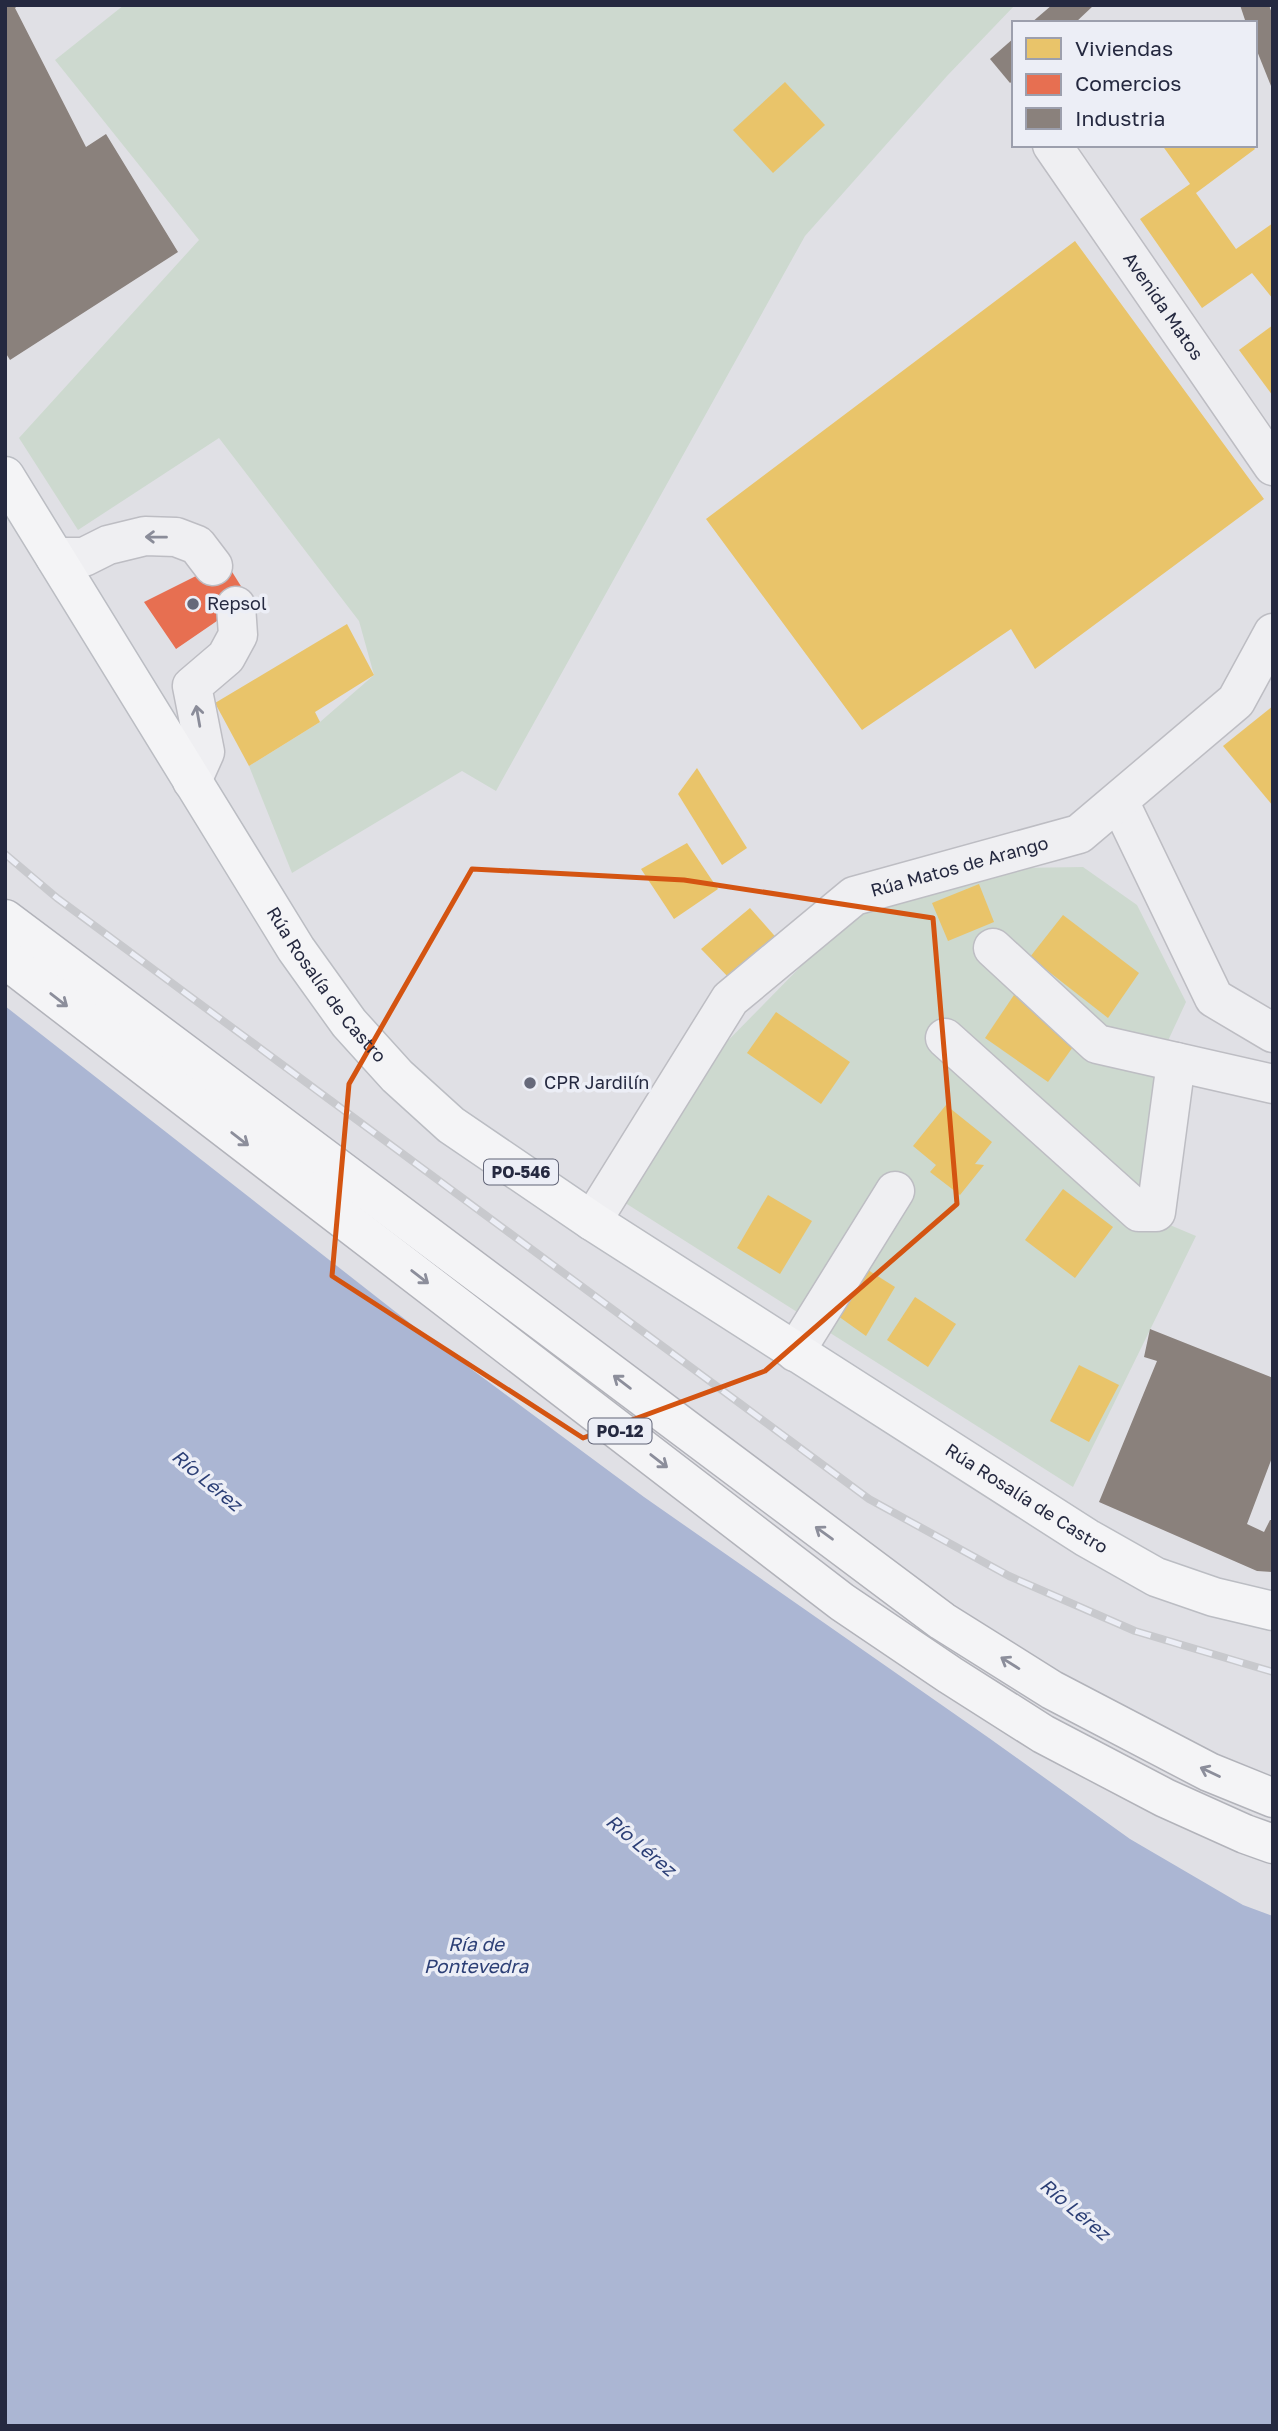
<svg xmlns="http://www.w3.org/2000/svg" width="1278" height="2431" viewBox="0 0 1278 2431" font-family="'Golos Text',sans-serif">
<rect width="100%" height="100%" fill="#e0e0e5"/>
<g fill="#cdd9cf">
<path d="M 124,5 L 1015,5 L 947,76 L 805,236 L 496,791 L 462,771 L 292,873 L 249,766 L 320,722 L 374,675 L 359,621 L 219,438 L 78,530 L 19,438 L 199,240 L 55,60 Z"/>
<path d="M 1083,867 L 1137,905 L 1186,1002 L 1166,1045 L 1107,1036 L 988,934 L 976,941 L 1093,1050 L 1166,1067 L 1150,1203 L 1139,1200 L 1048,1120 L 952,1029 L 945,1038 L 1139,1212 L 1196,1236 L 1073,1487 L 619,1199 L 709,1060 L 856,910 L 1008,868 Z"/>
</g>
<path fill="#abb6d3" d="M 5,1006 L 420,1331 L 644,1497 L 989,1738 L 1130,1839 L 1243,1905 L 1273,1916 L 1273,2426 L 5,2426 Z"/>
<g fill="#e9c46a">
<path d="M 785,82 L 825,125 L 773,173 L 733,130 Z"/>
<path d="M 1162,145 L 1252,145 L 1255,149 L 1196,193 L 1236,249 L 1273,223 L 1273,299 L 1252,273 L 1202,308 L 1140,219 L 1190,184 Z"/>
<path d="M 1075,241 L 1264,499 L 1035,669 L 1011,629 L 862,730 L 706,519 Z"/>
<path d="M 1273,325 L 1273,396 L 1239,350 Z"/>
<path d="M 347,624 L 374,675 L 315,712 L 320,722 L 249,766 L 215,703 Z"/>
<path d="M 1273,706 L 1273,806 L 1223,746 Z"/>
<path d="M 697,768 L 747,848 L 722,865 L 678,794 Z"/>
<path d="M 687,843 L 718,889 L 674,919 L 641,869 Z"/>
<path d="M 979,884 L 994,922 L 948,941 L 932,903 Z"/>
<path d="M 750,908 L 780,942 L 732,981 L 701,949 Z"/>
<path d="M 1063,915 L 1139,973 L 1108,1018 L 1030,957 Z"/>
<path d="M 1016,992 L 1080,1037 L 1048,1082 L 985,1038 Z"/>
<path d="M 776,1012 L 850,1062 L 821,1104 L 747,1053 Z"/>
<path d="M 946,1105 L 992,1142 L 975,1164 L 984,1165 L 960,1195 L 930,1172 L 936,1165 L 913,1146 Z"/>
<path d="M 1063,1189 L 1113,1227 L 1075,1278 L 1025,1240 Z"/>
<path d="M 768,1195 L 812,1221 L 780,1274 L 737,1248 Z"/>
<path d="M 860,1265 L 895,1287 L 866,1336 L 831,1311 Z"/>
<path d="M 915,1297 L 956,1324 L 928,1367 L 887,1340 Z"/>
<path d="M 1079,1365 L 1119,1385 L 1089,1442 L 1050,1421 Z"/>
</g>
<path fill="#e76f51" d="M 224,559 L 249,599 L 176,649 L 144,602 L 198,575 Z"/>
<g fill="#8a817c">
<path d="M 5,5 L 18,5 L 15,8 L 86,147 L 106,134 L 178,252 L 10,360 L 5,352 Z"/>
<path d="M 1052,5 L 1094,5 L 1075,23 L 1031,23 Z"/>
<path d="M 1240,5 L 1269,5 L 1273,16 L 1273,91 L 1255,46 L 1255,23 L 1246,23 Z"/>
<path d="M 1014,38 L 1014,80 L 1010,83 L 990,59 Z"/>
<path d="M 1150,1329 L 1273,1378 L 1273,1455 L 1247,1524 L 1264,1532 L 1270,1520 L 1273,1520 L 1273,1572 L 1257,1571 L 1099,1502 L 1157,1361 L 1144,1357 Z"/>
</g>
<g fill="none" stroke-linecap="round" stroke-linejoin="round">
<defs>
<g id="minor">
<path id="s1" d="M 1052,145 L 1273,466"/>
<path d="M 55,557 L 84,557 L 108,545 L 145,536 L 176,537 L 197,545 L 213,566"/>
<path d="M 192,781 L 205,752 L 192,686 L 226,657 L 238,635 L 236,606"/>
<path d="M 1119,801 L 1214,998 L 1273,1033"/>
<path d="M 993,948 L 1097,1044 L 1273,1084"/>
<path d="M 945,1038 L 1139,1212 L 1156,1212 L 1176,1062"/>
<path id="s2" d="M 592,1221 L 730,999 L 854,896 L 1079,834 L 1236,701 L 1273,633"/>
<path d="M 795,1352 L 895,1191"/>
</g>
<g id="major">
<path id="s3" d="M 5,476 L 296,949 L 349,1023 L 397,1076 L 451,1125 L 592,1221 L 1087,1538 L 1156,1577 L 1214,1597 L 1273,1611"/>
</g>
<g id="highway">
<path d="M 5,919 L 942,1621 L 1052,1690 L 1209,1772 L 1273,1798"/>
<path d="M 5,959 L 842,1602 L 950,1675 L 1043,1734 L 1165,1798 L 1245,1834 L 1273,1844"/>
</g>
</defs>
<use href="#minor" stroke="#bdbdc3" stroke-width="41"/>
<use href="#major" stroke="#bbbdc3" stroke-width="41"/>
<use href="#highway" stroke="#b2b3ba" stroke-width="41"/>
<use href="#minor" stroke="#efeff2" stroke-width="38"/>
<use href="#major" stroke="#f4f4f6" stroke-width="38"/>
<use href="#highway" stroke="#f4f4f6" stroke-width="38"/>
<defs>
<path id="rail" d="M 5,854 L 57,898 L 869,1499 L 1009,1576 L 1135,1631 L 1273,1672"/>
</defs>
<use href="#rail" stroke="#c8c9cd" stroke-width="8"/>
<use href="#rail" stroke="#eceef6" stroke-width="5" stroke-dasharray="16" stroke-linecap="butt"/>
</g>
<defs><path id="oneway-shaft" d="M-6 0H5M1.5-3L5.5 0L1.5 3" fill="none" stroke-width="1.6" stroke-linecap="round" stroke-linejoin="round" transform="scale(1.75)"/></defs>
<g stroke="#8a8c99">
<use href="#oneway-shaft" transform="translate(156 537) rotate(-179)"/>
<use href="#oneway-shaft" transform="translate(198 716) rotate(-100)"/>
</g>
<g stroke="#8c8e9b">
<use href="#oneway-shaft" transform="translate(59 1000) rotate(38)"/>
<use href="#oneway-shaft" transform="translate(240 1139) rotate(38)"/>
<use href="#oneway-shaft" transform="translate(420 1277) rotate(38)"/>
<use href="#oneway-shaft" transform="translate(622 1382) rotate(-143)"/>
<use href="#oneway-shaft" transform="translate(659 1461) rotate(38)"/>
<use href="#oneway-shaft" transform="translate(824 1533) rotate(-144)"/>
<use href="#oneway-shaft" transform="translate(1010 1663) rotate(-148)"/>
<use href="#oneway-shaft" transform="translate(1210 1772) rotate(-155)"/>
</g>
<path fill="none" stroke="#d45411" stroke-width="5" stroke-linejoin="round" d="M 472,869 L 684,880 L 933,918 L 957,1204 L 765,1371 L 583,1438 L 332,1276 L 349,1084 Z"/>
<g fill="#66697a" stroke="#eceef6" stroke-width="2.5">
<circle cx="193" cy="604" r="7"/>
<circle cx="530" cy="1083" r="7"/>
</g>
<g text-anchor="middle" stroke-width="7" stroke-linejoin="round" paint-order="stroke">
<g fill="#eceef6" stroke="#616477" stroke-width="2">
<rect x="484" y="1159.5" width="74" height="25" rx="5"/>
<rect x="588.5" y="1418.5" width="63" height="25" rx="5"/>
</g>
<g font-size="16" font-weight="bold" fill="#252940">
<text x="521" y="1178">PO-546</text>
<text x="620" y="1437">PO-12</text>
</g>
<g font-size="18" fill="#252940" stroke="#eceef6">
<text dy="6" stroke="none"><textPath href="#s1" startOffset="196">Avenida Matos</textPath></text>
<text dy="6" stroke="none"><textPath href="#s2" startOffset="532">Rúa Matos de Arango</textPath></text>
<text dy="6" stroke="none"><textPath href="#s3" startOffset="602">Rúa Rosalía de Castro</textPath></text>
<text dy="6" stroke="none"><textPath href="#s3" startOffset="1477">Rúa Rosalía de Castro</textPath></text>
</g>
<g font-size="18" fill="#252940" stroke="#eceef6" text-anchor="start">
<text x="207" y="610">Repsol</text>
<text x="544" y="1089">CPR Jardilín</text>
</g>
<g font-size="19" font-style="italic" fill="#2c3f76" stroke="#eceef6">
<text transform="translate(207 1480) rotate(40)" y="7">Río Lérez</text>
<text transform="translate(641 1845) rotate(40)" y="7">Río Lérez</text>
<text x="476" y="1951">Ría de<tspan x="476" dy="22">Pontevedra</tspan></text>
<text transform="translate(1075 2209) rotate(40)" y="7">Río Lérez</text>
</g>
</g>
<rect width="1278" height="2431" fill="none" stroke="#252940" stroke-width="14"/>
<rect x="1012" y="21" width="245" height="126" fill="#eceef6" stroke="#9c9fad" stroke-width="2"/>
<rect x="1026" y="38" width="35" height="21" fill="#e9c46a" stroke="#9c9fad" stroke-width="2"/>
<text x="1075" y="56" font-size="21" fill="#252940">Viviendas</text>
<rect x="1026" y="74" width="35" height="21" fill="#e76f51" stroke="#9c9fad" stroke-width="2"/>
<text x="1075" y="91" font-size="21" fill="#252940">Comercios</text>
<rect x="1026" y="108" width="35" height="21" fill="#8a817c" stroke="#9c9fad" stroke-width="2"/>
<text x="1075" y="126" font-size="21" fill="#252940">Industria</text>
</svg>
